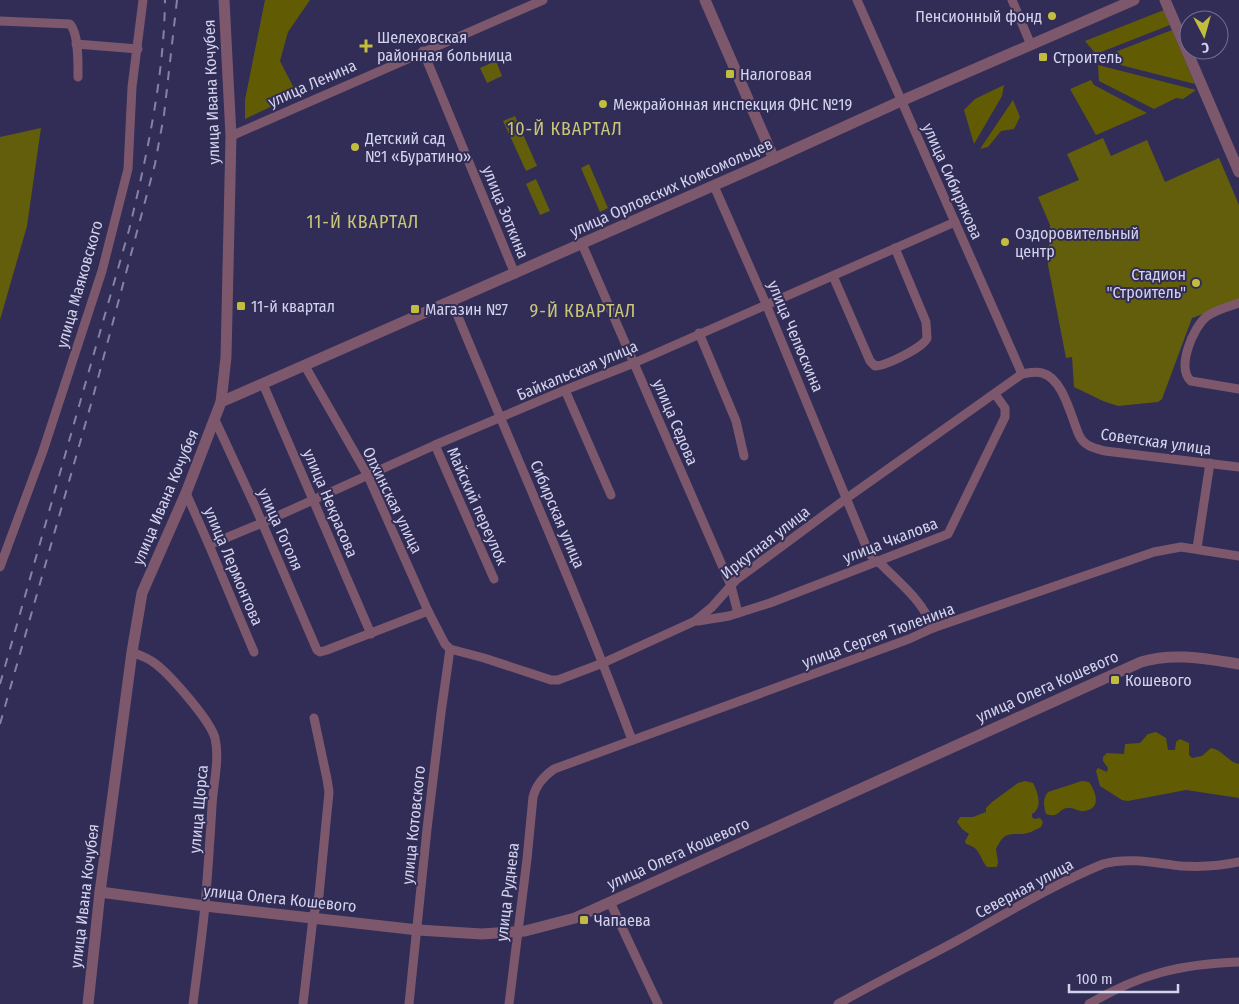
<svg xmlns="http://www.w3.org/2000/svg" width="1239" height="1004" viewBox="0 0 1239 1004" font-family="'Fira Sans Condensed',sans-serif">
<rect width="100%" height="100%" fill="#312d56"/>
<g fill="#625e0c">
<path d="M 496,61 L 502,76 L 487,83 L 480,68 Z"/>
<path d="M 515,116 L 537,166 L 526,171 L 503,121 Z"/>
<path d="M 41,128 L 27,226 L 0,320 L 0,137 Z"/>
<path d="M 1103,138 L 1111,156 L 1147,140 L 1165,182 L 1219,158 L 1239,205 L 1239,301 L 1192,318 L 1162,399 L 1158,402 L 1118,406 L 1103,401 L 1074,387 L 1072,357 L 1066,358 L 1048,265 L 1050,225 L 1038,197 L 1079,180 L 1067,154 Z"/>
<path d="M 589,164 L 608,208 L 600,212 L 581,168 Z"/>
<path d="M 536,179 L 550,211 L 540,215 L 526,184 Z"/>
</g>
<g fill="#615c04">
<path d="M 265,0 L 310,0 L 288,32 L 280,61 L 297,94 L 245,119 L 245,100 Z"/>
<path d="M 1164,10 L 1170,25 L 1096,54 L 1085,41 Z"/>
<path d="M 1172,30 L 1195,84 L 1097,59 Z"/>
<path d="M 1098,65 L 1196,90 L 1183,99 L 1176,98 L 1154,109 L 1099,81 Z"/>
<path d="M 1091,80 L 1094,85 L 1147,113 L 1096,135 L 1070,89 Z"/>
<path d="M 1004,85 L 1002,96 L 974,144 L 964,110 L 975,99 Z"/>
<path d="M 1013,100 L 1020,117 L 1014,129 L 1001,131 L 988,147 L 980,149 Z"/>
<path d="M 1156,732 L 1166,738 L 1168,750 L 1175,750 L 1176,742 L 1180,739 L 1189,743 L 1189,755 L 1192,758 L 1202,756 L 1211,748 C 1223,750 1228,762 1239,764 L 1239,798 L 1186,790 L 1128,801 L 1122,800 L 1100,786 L 1096,771 L 1098,768 L 1107,772 L 1108,768 L 1103,761 L 1103,757 L 1107,753 L 1124,754 L 1125,744 L 1140,743 L 1148,734 Z"/>
<path d="M 1025,781 L 1033,783 C 1038,792 1043,808 1032,814 L 1032,817 L 1034,819 L 1040,818 L 1043,822 L 1041,827 C 1035,830 1028,834 1022,834 C 1005,834 1004,834 996,849 L 998,862 L 997,867 L 987,867 C 979,857 980,847 966,844 L 965,841 L 969,834 L 962,829 L 957,822 L 960,817 L 973,817 L 986,812 L 986,808 L 992,802 L 1018,783 Z"/>
<path d="M 1082,781 L 1089,782 C 1096,792 1102,809 1084,811 C 1078,812 1073,807 1068,808 C 1058,808 1060,819 1046,814 C 1044,807 1042,799 1048,792 Z"/>
</g>
<g fill="none" stroke-linecap="round" stroke-linejoin="round">
<g stroke="#7d586c" stroke-width="9">
<path d="M 857,0 L 1022,374"/>
<path d="M 1012,0 L 1031,45"/>
<path d="M 0,21 L 70,24 C 79,34 78,64 78,77"/>
<path d="M 76,44 L 138,49"/>
<path d="M 423,51 L 515,274"/>
<path d="M 231,136 L 543,0"/>
<path d="M 714,186 L 766,304 L 868,551 C 872,559 878,561 884,567 C 904,587 922,601 933,628"/>
<path d="M 582,244 L 731,586 L 738,613"/>
<path d="M 833,276 L 870,361 L 875,366 C 885,366 923,348 927,338 L 926,322 L 895,248"/>
<path d="M 452,302 C 512,448 577,592 632,740"/>
<path d="M 1239,303 C 1228,307 1215,310 1206,317 C 1193,328 1176,368 1191,381 L 1239,389"/>
<path d="M 699,333 L 736,421 L 744,456"/>
<path d="M 305,366 L 368,476 L 428,611 L 445,644 L 450,649 L 484,658 L 551,680 L 558,680 L 603,663 L 695,621 L 712,607 L 736,580 L 847,498 L 1022,374 C 1028,373 1036,371 1042,373 C 1063,378 1071,417 1079,435 C 1084,446 1093,448 1105,451 L 1239,467"/>
<path d="M 263,384 L 371,634"/>
<path d="M 565,390 L 611,495"/>
<path d="M 215,420 L 254,504 L 317,650 L 320,652 L 327,650 L 428,611"/>
<path d="M 435,445 L 494,579"/>
<path d="M 186,493 L 209,545 L 254,652"/>
<path d="M 209,545 L 262,523 L 435,445 L 565,390 L 634,363 L 955,222"/>
<path d="M 1197,548 L 1210,463"/>
<path d="M 0,567 L 43,451 L 102,271 L 128,169 L 132,87 L 143,0"/>
<path d="M 698,621 L 729,616 L 770,603 L 948,534 L 1005,417 L 1005,408 L 995,394"/>
<path d="M 132,652 C 139,655 146,657 153,662 C 168,672 210,720 215,738 C 220,760 213,784 212,806 C 210,839 208,872 205,905 C 202,938 197,971 193,1004"/>
<path d="M 610,902 L 658,1004"/>
<path d="M 303,1004 L 313,918 L 319,895 L 329,792 L 327,779 L 314,718"/>
<path d="M 409,1004 L 427,829 L 441,713 L 450,649"/>
<path d="M 509,1004 L 527,859 L 533,797 C 536,785 544,776 554,769 L 909,639 L 933,628 L 1154,552 L 1181,547 L 1239,556"/>
<path d="M 838,1004 C 878,981 920,961 960,939 C 1007,913 1054,884 1103,864 C 1129,857 1155,863 1181,866 C 1200,867 1221,866 1239,862"/>
<path d="M 1089,1004 C 1140,974 1180,964 1239,962"/>
</g>
<g stroke="#7d586c" stroke-width="11">
<path d="M 705,0 L 774,159"/>
<path d="M 1165,0 L 1239,172"/>
<path d="M 221,402 L 749,170 L 901,101 L 1134,0"/>
<path d="M 100,892 L 205,906 L 418,930 L 482,934 L 525,931 L 575,918 L 1141,662 C 1174,652 1206,659 1239,664"/>
<path d="M 88,1004 L 100,892 L 132,652 L 142,593 L 186,493 L 221,402 L 226,357 L 231,136 L 224,0"/>
</g>
<g stroke="#8583a4" stroke-width="2" stroke-dasharray="9 9" stroke-linecap="butt">
<path d="M 0,684 L 129,230 C 147,155 164,77 165,0"/>
<path d="M 0,724 L 93,397 L 155,164 L 164,115 L 177,0"/>
</g>
</g>
<g fill="#c3bd3e" stroke="#312d56" stroke-width="2">
<circle cx="1052" cy="16" r="5"/>
<path d="M363.5 38.5h5v5h5v5h-5v5h-5v-5h-5v-5h5z"/>
<rect x="1038" y="52" width="10" height="10" rx="2.5"/>
<rect x="725" y="69" width="10" height="10" rx="2.5"/>
<circle cx="603" cy="104" r="5"/>
<circle cx="355" cy="147" r="5"/>
<circle cx="1005" cy="242" r="5"/>
<circle cx="1196" cy="283" r="5"/>
<rect x="236" y="301" width="10" height="10" rx="2.5"/>
<rect x="410" y="304" width="10" height="10" rx="2.5"/>
<rect x="1110" y="675" width="10" height="10" rx="2.5"/>
<rect x="579" y="915" width="10" height="10" rx="2.5"/>
</g>
<g text-anchor="middle" stroke-width="4" stroke-linejoin="round" paint-order="stroke">
<g font-size="16" fill="#d3d3ed" stroke="#312d56" text-anchor="start">
<text x="1042" y="22" text-anchor="end">Пенсионный фонд</text>
<text x="377" y="43">Шелеховская<tspan x="377" dy="18">районная больница</tspan></text>
<text x="1053" y="63">Строитель</text>
<text x="740" y="80">Налоговая</text>
<text x="613" y="110">Межрайонная инспекция ФНС №19</text>
<text x="365" y="144">Детский сад<tspan x="365" dy="18">№1 «Буратино»</tspan></text>
<text x="1015" y="239">Оздоровительный<tspan x="1015" dy="18">центр</tspan></text>
<text x="1186" y="280" text-anchor="end">Стадион<tspan x="1186" dy="18">"Строитель"</tspan></text>
<text x="251" y="312">11-й квартал</text>
<text x="425" y="315">Магазин №7</text>
<text x="1125" y="686">Кошевого</text>
<text x="594" y="926">Чапаева</text>
</g>
<g font-size="16" fill="#d3d3ed" stroke="#312d56">
<text transform="translate(312 83) rotate(-24)" y="6">улица Ленина</text>
<text transform="translate(211 92) rotate(-92)" y="6">улица Ивана Кочубея</text>
<text transform="translate(953 181) rotate(66)" y="6">улица Сибирякова</text>
<text transform="translate(671 187) rotate(-24)" y="6">улица Орловских Комсомольцев</text>
<text transform="translate(506 212) rotate(68)" y="6">улица Зоткина</text>
<text transform="translate(79 284) rotate(-74)" y="6">улица Маяковского</text>
<text transform="translate(796 336) rotate(67)" y="6">улица Челюскина</text>
<text transform="translate(577 370) rotate(-23)" y="6">Байкальская улица</text>
<text transform="translate(676 422) rotate(67)" y="6">улица Седова</text>
<text transform="translate(1156 441) rotate(8)" y="6">Советская улица</text>
<text transform="translate(165 497) rotate(-67)" y="6">улица Ивана Кочубея</text>
<text transform="translate(393 500) rotate(64)" y="6">Олхинская улица</text>
<text transform="translate(331 503) rotate(67)" y="6">улица Некрасова</text>
<text transform="translate(478 506) rotate(66)" y="6">Майский переулок</text>
<text transform="translate(558 514) rotate(67)" y="6">Сибирская улица</text>
<text transform="translate(281 529) rotate(66)" y="6">улица Гоголя</text>
<text transform="translate(890 540) rotate(-21)" y="6">улица Чкалова</text>
<text transform="translate(765 542) rotate(-38)" y="6">Иркутная улица</text>
<text transform="translate(234 566) rotate(67)" y="6">улица Лермонтова</text>
<text transform="translate(878 635) rotate(-20)" y="6">улица Сергея Тюленина</text>
<text transform="translate(1047 686) rotate(-24)" y="6">улица Олега Кошевого</text>
<text transform="translate(198 809) rotate(-85)" y="6">улица Щорса</text>
<text transform="translate(413 825) rotate(-84)" y="6">улица Котовского</text>
<text transform="translate(678 853) rotate(-24)" y="6">улица Олега Кошевого</text>
<text transform="translate(1024 888) rotate(-28)" y="6">Северная улица</text>
<text transform="translate(507 892) rotate(-83)" y="6">улица Руднева</text>
<text transform="translate(84 896) rotate(-83)" y="6">улица Ивана Кочубея</text>
<text transform="translate(280 898) rotate(6)" y="6">улица Олега Кошевого</text>
</g>
<g font-size="18" letter-spacing="1" fill="#cac678" stroke="#312d56">
<text x="565" y="135">10-Й КВАРТАЛ</text>
<text x="363" y="228">11-Й КВАРТАЛ</text>
<text x="583" y="317">9-Й КВАРТАЛ</text>
</g>
</g>
<g transform="translate(1204 35) rotate(174)"><circle r="24" fill="#312d56" stroke="#726f92"/>
<path d="M0-4L9 19L0 12L-9 19Z" fill="#c3bd3e"/>
<text y="-8" font-size="14" font-weight="bold" text-anchor="middle" fill="#d3d3ed">С</text>
</g>
<path d="M1069 984v8h109v-8" fill="none" stroke="#d3d3ed" stroke-width="2.5"/>
<text x="1076" y="984" font-size="15" fill="#d3d3ed" stroke="#312d56" stroke-width="4" paint-order="stroke">100 m</text>
</svg>
